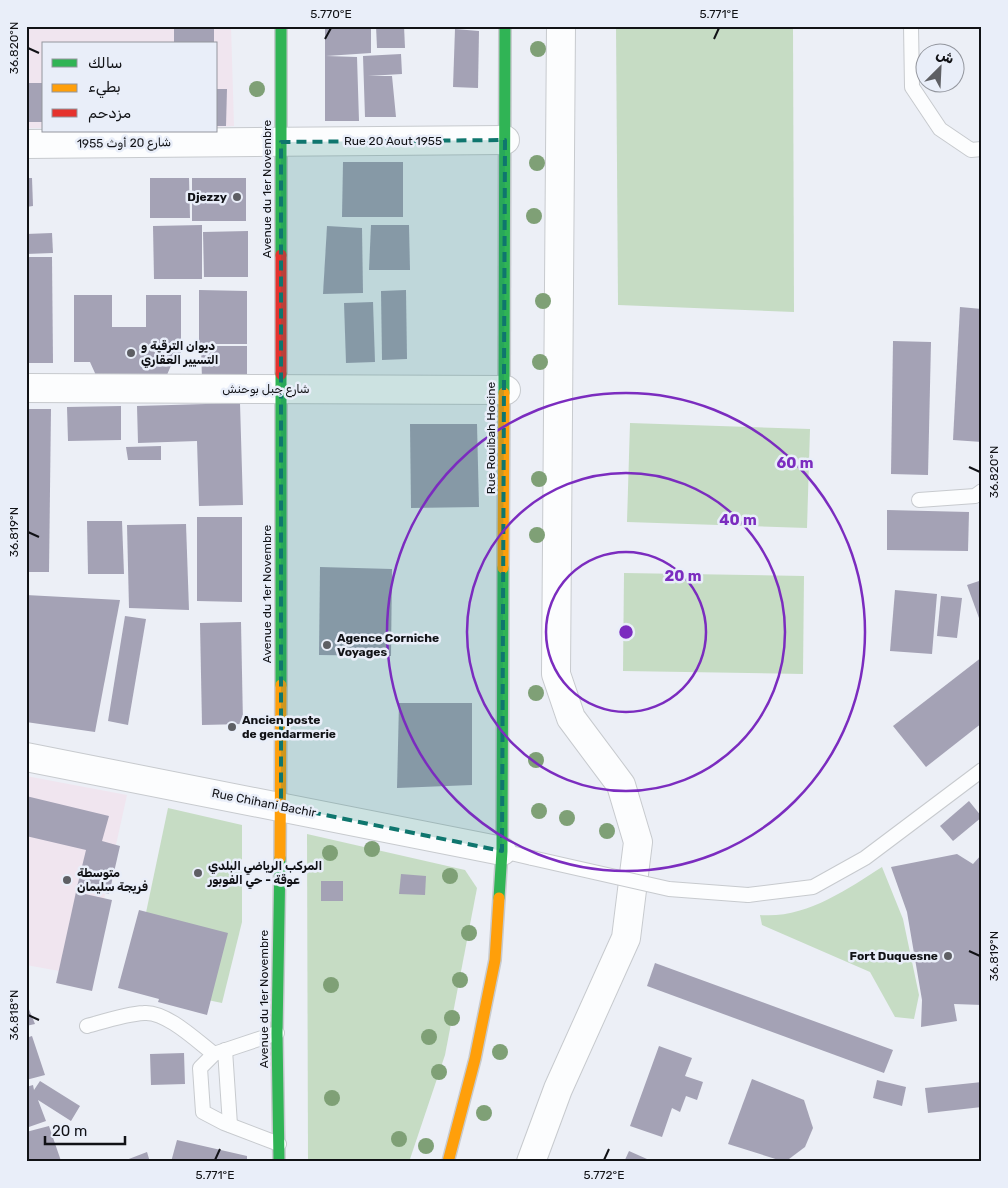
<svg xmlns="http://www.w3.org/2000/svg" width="1008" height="1188" viewBox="0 0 1008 1188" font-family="Rubik,'Noto Sans Arabic',sans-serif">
<rect width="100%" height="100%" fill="#eceff6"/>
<g fill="#f0e5ef">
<path d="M 26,26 L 231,26 L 234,126 L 216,127 L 216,44 L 44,44 L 44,128 L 26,128 Z"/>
<path d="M 26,776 L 127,795 L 87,976 L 26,965 Z"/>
</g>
<g fill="#c6dcc4">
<path d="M 616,26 L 793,26 L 794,312 L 618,305 Z"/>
<path d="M 630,423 L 810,429 L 807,528 L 627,522 Z"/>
<path d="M 624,573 L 804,576 L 803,674 L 623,671 Z"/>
<path d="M 168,808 L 242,825 L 242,922 L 222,1003 L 131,984 Z"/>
<path d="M 307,834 L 465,870 L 477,888 L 445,1055 L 409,1162 L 308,1162 Z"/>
<path d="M 882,867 L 903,919 L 919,995 L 914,1019 L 895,1017 L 870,972 L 762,925 L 760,915 C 805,919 846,890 882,867 Z"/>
</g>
<g fill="#a4a2b5">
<rect x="174" y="26" width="40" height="18"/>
<path d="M 325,26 L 371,26 L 371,53 L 326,56 L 357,57 L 359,121 L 325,121 Z"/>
<path d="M 376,26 L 404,26 L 405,48 L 377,48 Z"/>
<path d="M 455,29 L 479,31 L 478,88 L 453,87 Z"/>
<path d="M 401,54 L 402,74 L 368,76 L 392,76 L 396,117 L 365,117 L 363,56 Z"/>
<rect x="26" y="83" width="18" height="39"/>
<path d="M 216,89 L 227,89 L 226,126 L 216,126 Z"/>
<path d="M 343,162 L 403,162 L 403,217 L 342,217 Z"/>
<path d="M 26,178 L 32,178 L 33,206 L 26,207 Z"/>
<path d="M 150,178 L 189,178 L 190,218 L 150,218 Z"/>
<rect x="192" y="178" width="54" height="43"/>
<path d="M 202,225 L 202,279 L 154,279 L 153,226 Z"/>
<path d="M 371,225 L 409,225 L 410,270 L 369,270 Z"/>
<path d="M 327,226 L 362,228 L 363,293 L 323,294 Z"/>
<path d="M 248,231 L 248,277 L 204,277 L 203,232 Z"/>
<path d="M 52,233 L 53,253 L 26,254 L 26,234 Z"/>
<path d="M 26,257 L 52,257 L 53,363 L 26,363 Z"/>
<path d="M 199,290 L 247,291 L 247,344 L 199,344 Z"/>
<path d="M 406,290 L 407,359 L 382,360 L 381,291 Z"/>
<path d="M 74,295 L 112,295 L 112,327 L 146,327 L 146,295 L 181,295 L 181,362 L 172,363 L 164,382 L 99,382 L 90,362 L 74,362 Z"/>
<path d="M 373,302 L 375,362 L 346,363 L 344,303 Z"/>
<path d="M 960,307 L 982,309 L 982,442 L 953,440 Z"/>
<path d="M 893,341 L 931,342 L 928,475 L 891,474 Z"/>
<path d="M 201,346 L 247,346 L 247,379 L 202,380 Z"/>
<path d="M 240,403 L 243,505 L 199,506 L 197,441 L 138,443 L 137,406 Z"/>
<path d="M 121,406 L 121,440 L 68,441 L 67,407 Z"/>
<path d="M 26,409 L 51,409 L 49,572 L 26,572 Z"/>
<path d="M 410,424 L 477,424 L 479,507 L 411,508 Z"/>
<path d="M 161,446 L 161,460 L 128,460 L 126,447 Z"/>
<path d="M 887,510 L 969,512 L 968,551 L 887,550 Z"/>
<path d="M 197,517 L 242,517 L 242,602 L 197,601 Z"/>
<path d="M 87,521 L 122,521 L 124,574 L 88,574 Z"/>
<path d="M 186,524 L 189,610 L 129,608 L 127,525 Z"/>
<path d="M 320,567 L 392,569 L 391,656 L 319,655 Z"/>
<path d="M 982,580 L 982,617 L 979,618 L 967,585 Z"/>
<path d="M 895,590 L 937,594 L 932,654 L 890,651 Z"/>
<path d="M 26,595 L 120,600 L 95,732 L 26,722 Z"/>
<path d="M 941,596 L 962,598 L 957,638 L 937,636 Z"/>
<path d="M 125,616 L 146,619 L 128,725 L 108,721 Z"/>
<path d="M 241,622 L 243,724 L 202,725 L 200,623 Z"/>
<path d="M 982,657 L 982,723 L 926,767 L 893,726 Z"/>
<path d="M 399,703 L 472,703 L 472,785 L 397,788 Z"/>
<path d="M 26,796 L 109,816 L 102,841 L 120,846 L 109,894 L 77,887 L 86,850 L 26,836 Z"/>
<path d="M 969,801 L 982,817 L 953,841 L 940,826 Z"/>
<path d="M 957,854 L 973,864 L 982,854 L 982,1005 L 954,1004 L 957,1021 L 921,1027 L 922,1000 L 907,912 L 891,867 Z"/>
<path d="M 401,874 L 426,876 L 425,895 L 399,894 Z"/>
<rect x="321" y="881" width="22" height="20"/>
<path d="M 76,892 L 112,900 L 92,991 L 56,983 Z"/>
<path d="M 139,910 L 228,933 L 207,1015 L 158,1002 L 159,999 L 118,988 Z"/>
<path d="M 655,963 L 893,1050 L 884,1073 L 647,986 Z"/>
<path d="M 26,1002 L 35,1024 L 26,1026 Z"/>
<path d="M 32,1036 L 45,1075 L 26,1080 L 26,1038 Z"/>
<path d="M 659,1046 L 692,1058 L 685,1076 L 703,1082 L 697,1100 L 686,1096 L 680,1112 L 672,1108 L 662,1137 L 630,1126 Z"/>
<path d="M 184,1053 L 185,1084 L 151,1085 L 150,1054 Z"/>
<path d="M 752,1079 L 804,1100 L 813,1128 L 805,1147 L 785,1162 L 728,1144 Z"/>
<path d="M 877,1080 L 906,1087 L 902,1106 L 873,1098 Z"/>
<path d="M 40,1081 L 80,1106 L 71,1121 L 38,1100 L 46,1121 L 26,1128 L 26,1087 L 33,1085 L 34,1090 Z"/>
<path d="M 982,1082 L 982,1107 L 928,1113 L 925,1088 Z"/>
<path d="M 49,1126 L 61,1161 L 26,1162 L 26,1132 Z"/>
<path d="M 177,1140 L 247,1156 L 247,1162 L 171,1162 Z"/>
<path d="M 629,1151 L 647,1159 L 645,1162 L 624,1162 Z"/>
<path d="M 147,1152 L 150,1162 L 121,1162 Z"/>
</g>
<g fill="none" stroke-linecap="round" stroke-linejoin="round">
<defs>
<g id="lane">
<path d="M 911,26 L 912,87 L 940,129 L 971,150 L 982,149"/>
<path d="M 919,500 L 975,496 L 982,491"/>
<path d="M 502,851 L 532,858"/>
<path d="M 748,895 L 813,887 L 865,858 L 982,770"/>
<path d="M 87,1026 C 105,1021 126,1014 144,1013 C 166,1011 197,1041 214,1054"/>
<path d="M 277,1033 L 214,1054 L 200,1068 L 203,1112 L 224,1123 L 279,1144"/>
<path d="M 225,1050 L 230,1125"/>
</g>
<g id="street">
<path d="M 26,144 L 505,140"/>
<path d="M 26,388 L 506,390"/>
<path d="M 26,757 L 502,851"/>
<path d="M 531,1162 L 558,1089 L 626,938 L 638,842 L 621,785 L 571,718 L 556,674 L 561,26"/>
</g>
<g id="fast">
<path d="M 281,26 L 281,255"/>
<path d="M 281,374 L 281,685"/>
<path d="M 504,393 L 505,26"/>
<path d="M 499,898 L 502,851 L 503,568"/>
<path d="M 279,1162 L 277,1033 L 280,858"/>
</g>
<g id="slow">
<path d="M 503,568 L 504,393"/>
<path d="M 280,858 L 281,685"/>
<path d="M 448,1162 L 475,1059 L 495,960 L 499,898"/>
</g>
<path id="jam" d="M 281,255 L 281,374"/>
</defs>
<use href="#lane" stroke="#c7cace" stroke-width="16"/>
<use href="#street" stroke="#c7cace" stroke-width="30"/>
<use href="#fast" stroke="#c7cace" stroke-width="14"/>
<use href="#slow" stroke="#c7cace" stroke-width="14"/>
<use href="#jam" stroke="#c7cace" stroke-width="14"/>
<use href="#lane" stroke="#fcfdfe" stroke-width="14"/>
<use href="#street" stroke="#fcfdfe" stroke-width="28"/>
<use href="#fast" stroke="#30b455" stroke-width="11"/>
<use href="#slow" stroke="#ff9f0a" stroke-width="11"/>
<use href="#jam" stroke="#e5322d" stroke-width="11"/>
<defs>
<path id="lane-bridge" d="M 532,858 L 669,889 L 748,895"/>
</defs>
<use href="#lane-bridge" stroke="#c7cace" stroke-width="16" stroke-linecap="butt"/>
<use href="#lane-bridge" stroke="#fcfdfe" stroke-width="14"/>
</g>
<g fill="#7fa076">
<circle cx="538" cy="49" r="8"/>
<circle cx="257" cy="89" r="8"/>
<circle cx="537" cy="163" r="8"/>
<circle cx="534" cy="216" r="8"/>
<circle cx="543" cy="301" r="8"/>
<circle cx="540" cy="362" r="8"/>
<circle cx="539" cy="479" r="8"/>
<circle cx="537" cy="535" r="8"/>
<circle cx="536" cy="693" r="8"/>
<circle cx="536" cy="760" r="8"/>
<circle cx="539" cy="811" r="8"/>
<circle cx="567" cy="818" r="8"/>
<circle cx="607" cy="831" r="8"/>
<circle cx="372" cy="849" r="8"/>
<circle cx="330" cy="853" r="8"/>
<circle cx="450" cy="876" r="8"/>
<circle cx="469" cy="933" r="8"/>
<circle cx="460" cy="980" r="8"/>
<circle cx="331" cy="985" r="8"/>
<circle cx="452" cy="1018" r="8"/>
<circle cx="429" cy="1037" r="8"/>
<circle cx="500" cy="1052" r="8"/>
<circle cx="439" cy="1072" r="8"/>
<circle cx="332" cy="1098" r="8"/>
<circle cx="484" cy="1113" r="8"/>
<circle cx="399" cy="1139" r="8"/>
<circle cx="426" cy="1146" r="8"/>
</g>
<path fill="#0f766e" fill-opacity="0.2" stroke="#0f766e" stroke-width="4" stroke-dasharray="10 6" stroke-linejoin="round" d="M 505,140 L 502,851 L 281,806 L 281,142 Z"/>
<path fill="none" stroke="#111216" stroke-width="2" d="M 325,39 L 331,28M 714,39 L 719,28M 28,48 L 39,53M 969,467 L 980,472M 28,532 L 39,537M 969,951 L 980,956M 28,1015 L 39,1020M 215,1160 L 220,1149M 604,1160 L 609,1149"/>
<g fill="none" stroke="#7b2cbf" stroke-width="2.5">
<circle cx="626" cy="632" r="80"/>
<circle cx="626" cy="632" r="159"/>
<circle cx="626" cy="632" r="239"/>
</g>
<g fill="#5e5f64" stroke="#e9eef9" stroke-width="2">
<circle cx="237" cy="197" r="5"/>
<circle cx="131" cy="353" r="5"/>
<circle cx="327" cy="645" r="5"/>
<circle cx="232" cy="727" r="5"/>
<circle cx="198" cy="873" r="5"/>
<circle cx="67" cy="880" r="5"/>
<circle cx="948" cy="956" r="5"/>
</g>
<g text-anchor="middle" stroke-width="5" stroke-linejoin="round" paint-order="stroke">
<g font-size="12" fill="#111216" stroke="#e9eef9">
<text x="393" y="145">Rue 20 Aout 1955</text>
<text transform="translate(124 143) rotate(-1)" y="4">شارع 20 أوث 1955</text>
<text transform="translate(267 189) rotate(-90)" y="4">Avenue du 1er Novembre</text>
<text x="266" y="393">شارع جبل بوحنش</text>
<text transform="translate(491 438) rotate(-90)" y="4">Rue Rouibah Hocine</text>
<text transform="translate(267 594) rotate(-90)" y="4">Avenue du 1er Novembre</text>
<text transform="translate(264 803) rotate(11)" y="4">Rue Chihani Bachir</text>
<text transform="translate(264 999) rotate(-90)" y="4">Avenue du 1er Novembre</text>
</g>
<g font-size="12" font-weight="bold" fill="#111216" stroke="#e9eef9" text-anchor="start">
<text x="227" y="201" text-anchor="end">Djezzy</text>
<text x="141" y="350">ديوان الترقية و<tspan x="141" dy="14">التسيير العقاري</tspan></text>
<text x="337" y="642">Agence Corniche<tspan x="337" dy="14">Voyages</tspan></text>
<text x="242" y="724">Ancien poste<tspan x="242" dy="14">de gendarmerie</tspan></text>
<text x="208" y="870">المركب الرياضي البلدي<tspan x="208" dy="14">عوقة - حي الفوبور</tspan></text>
<text x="77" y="877">متوسطة<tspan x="77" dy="14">فريجة سليمان</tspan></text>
<text x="938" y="960" text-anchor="end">Fort Duquesne</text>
</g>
</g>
<circle cx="626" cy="632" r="8" fill="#7b2cbf" stroke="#e9eef9" stroke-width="2.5"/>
<g font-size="15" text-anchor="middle" font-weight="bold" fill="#7b2cbf" stroke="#e9eef9" stroke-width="5" stroke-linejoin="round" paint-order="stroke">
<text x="795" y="468">60 m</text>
<text x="738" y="525">40 m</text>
<text x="683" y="581">20 m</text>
</g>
<rect width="1008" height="1188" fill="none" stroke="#e9eef9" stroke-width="55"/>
<rect x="42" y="42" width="175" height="90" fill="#e9eef9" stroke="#93969e"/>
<rect x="52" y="59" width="25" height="8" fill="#30b455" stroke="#93969e"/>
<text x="88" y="68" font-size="15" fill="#111216">سالك</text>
<rect x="52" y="84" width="25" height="8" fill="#ff9f0a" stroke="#93969e"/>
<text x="88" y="92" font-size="15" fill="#111216">بطيء</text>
<rect x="52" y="109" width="25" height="8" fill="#e5322d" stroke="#93969e"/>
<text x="88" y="118" font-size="15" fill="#111216">مزدحم</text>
<g transform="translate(940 68) rotate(24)"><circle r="24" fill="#e9eef9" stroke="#93969e"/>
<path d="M0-4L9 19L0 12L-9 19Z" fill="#5e5f64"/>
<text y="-8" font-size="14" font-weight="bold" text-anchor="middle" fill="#111216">ش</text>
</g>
<path d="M45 1136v8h80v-8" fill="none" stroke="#111216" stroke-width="2.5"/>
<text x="52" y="1136" font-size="15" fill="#111216" stroke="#e9eef9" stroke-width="4" paint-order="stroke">20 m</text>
<rect x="28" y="28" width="952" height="1132" fill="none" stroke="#111216" stroke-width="2"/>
<g font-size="12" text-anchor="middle" fill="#111216">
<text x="331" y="18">5.770°E</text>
<text x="719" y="18">5.771°E</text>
<text transform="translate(14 48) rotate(-90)" y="4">36.820°N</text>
<text transform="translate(994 472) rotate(-90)" y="4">36.820°N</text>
<text transform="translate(14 532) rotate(-90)" y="4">36.819°N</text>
<text transform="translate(994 956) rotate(-90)" y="4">36.819°N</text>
<text transform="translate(14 1015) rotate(-90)" y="4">36.818°N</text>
<text x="215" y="1179">5.771°E</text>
<text x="604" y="1179">5.772°E</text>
</g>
</svg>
